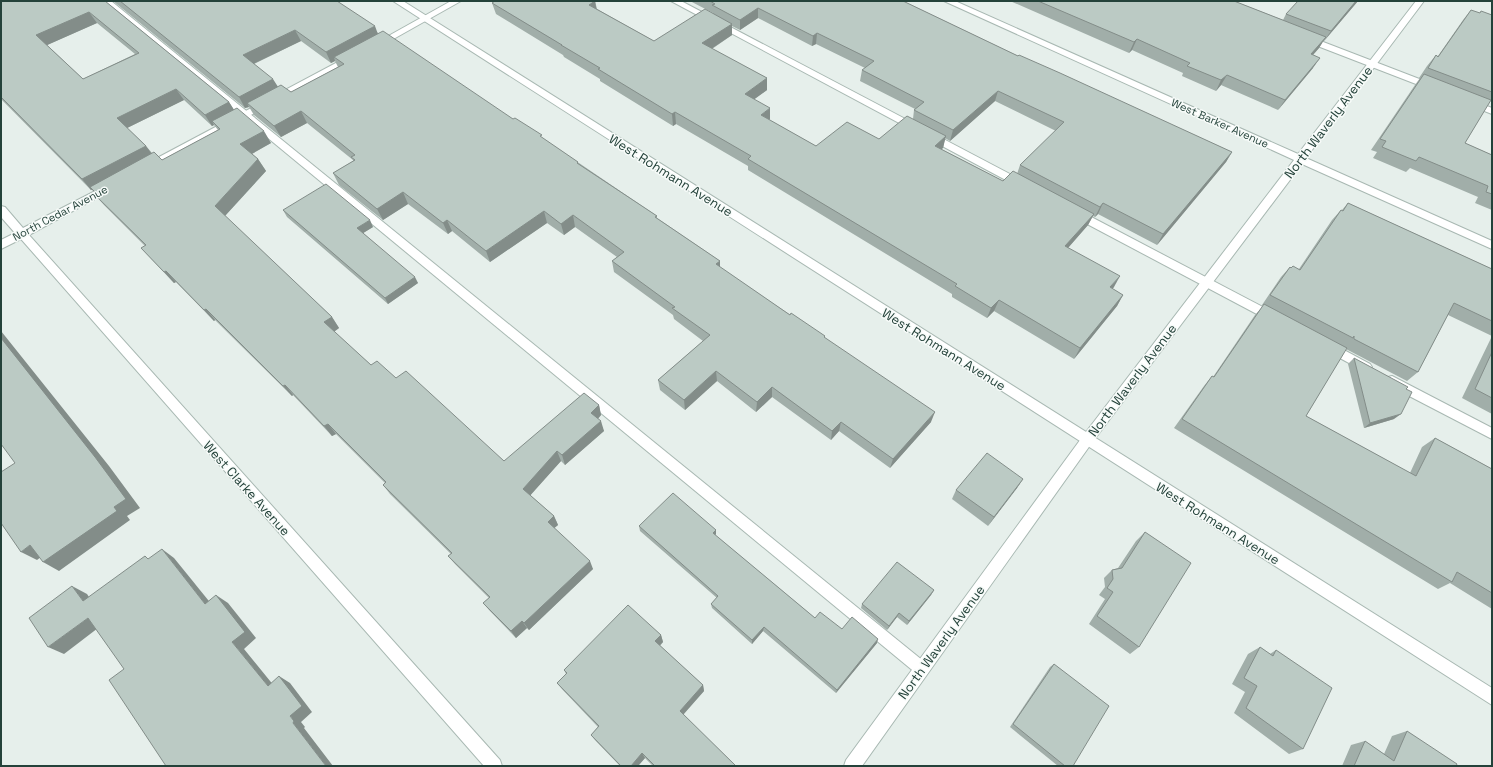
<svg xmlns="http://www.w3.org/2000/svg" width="1493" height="767" viewBox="0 0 1493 767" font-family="'Space Grotesk',sans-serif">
<rect width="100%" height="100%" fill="#e6efeb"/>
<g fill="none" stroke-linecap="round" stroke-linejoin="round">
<defs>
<g id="service">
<path d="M 102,1 L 111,1 L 927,664 L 929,669 L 927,674 L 922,676 L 917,674 Z"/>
<path d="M 671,1 L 681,1 L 1025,182 L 1026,184 L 1025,186 L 1017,186 Z"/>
<path d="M 1305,35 L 1435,85 L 1437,87 L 1435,89 L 1429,89 L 1302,40 L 1301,38 L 1302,36 Z"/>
<path d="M 1472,100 L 1492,108 L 1492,114 L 1469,105 L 1467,103 L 1469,101 Z"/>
<path d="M 1076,209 L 1278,315 L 1280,318 L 1278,321 L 1274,322 L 1270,321 L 1072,216 L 1071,213 L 1072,210 Z"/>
<path d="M 1329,342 L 1370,364 L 1372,367 L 1370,370 L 1366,372 L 1362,370 L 1325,350 L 1323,347 L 1325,344 Z"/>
<path d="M 1392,376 L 1492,428 L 1492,439 L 1388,385 L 1386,381 L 1388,377 Z"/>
</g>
<g id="minor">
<path d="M 451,1 L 461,1 L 381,46 L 378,47 L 374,44 Z"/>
<path d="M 944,1 L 955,1 L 1298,154 L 1416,1 L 1424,1 L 1306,158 L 1492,241 L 1492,249 L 1302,164 L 1091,444 L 862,766 L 844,766 L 846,760 L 1083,436 L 1294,160 Z"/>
<path d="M 351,55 L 355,58 L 354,60 L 150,169 L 144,169 L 142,167 L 144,165 Z"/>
<path d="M 109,184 L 113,185 L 114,187 L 113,189 L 29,235 L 500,760 L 502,766 L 484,766 L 21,239 L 1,249 L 1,240 L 15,233 L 1,217 L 1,206 L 5,207 L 23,228 Z"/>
</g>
<path id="tertiary" d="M 393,1 L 403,1 L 1492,688 L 1492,705 Z"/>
</defs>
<use href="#service" stroke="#a8b8b2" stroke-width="2"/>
<use href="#minor" stroke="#a8b8b2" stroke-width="2"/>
<use href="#tertiary" stroke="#a8b8b2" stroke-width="2"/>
<use href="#service" fill="#fff" fill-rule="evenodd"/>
<use href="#minor" fill="#fff" fill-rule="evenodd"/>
<use href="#tertiary" fill="#fff" fill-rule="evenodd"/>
</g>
<g fill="#a1aea9" fill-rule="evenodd">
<path d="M 1,1 L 105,1 L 229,102 L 234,110 L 271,143 L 252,154 L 258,159 L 266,171 L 225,216 L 332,317 L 339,328 L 334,332 L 371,365 L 396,378 L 504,461 L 599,405 L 601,415 L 598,419 L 604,431 L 565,465 L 561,461 L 530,495 L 554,516 L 558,525 L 554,528 L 593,569 L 529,630 L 527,628 L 516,638 L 489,610 L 483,603 L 489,598 L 455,564 L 448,556 L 451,554 L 390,494 L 383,485 L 385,483 L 336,434 L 332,436 L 293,395 L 292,396 L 215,320 L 214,321 L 176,282 L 174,283 L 141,248 L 145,246 L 104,205 L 94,194 L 95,193 L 92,190 L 91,190 L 1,99 ZM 97,23 L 135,54 L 83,79 L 47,45 ZM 184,100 L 212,126 L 214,125 L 218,130 L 162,160 L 152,153 L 146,146 L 127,128 Z"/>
<path d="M 113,1 L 337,1 L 378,33 L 542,138 L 579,163 L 657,216 L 657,218 L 720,261 L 720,268 L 825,338 L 931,422 L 890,468 L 839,431 L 831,440 L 772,397 L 756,412 L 717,381 L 685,410 L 660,390 L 658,380 L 703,341 L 674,319 L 673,315 L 614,272 L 612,261 L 617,257 L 575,227 L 564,235 L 547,223 L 490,262 L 452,231 L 448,234 L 408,204 L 383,220 L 339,185 L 333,173 L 353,161 L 353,160 L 307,123 L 281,137 L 254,115 L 249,107 L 245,108 ZM 301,41 L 331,63 L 335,61 L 338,67 L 291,92 L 278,87 L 254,64 Z"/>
<path d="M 595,1 L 597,9 L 654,41 L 713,13 L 690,1 L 903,1 L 1018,56 L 1232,152 L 1226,162 L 1157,245 L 1098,214 L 1095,217 L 1093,216 L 1088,225 L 1068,248 L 1114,287 L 1112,289 L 1123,295 L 1117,306 L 1074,359 L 994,311 L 987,318 L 952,297 L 952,294 L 748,170 L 748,166 L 676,124 L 673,126 L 600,81 L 600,79 L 564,57 L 563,55 L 496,14 L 492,3 ZM 758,18 L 812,46 L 816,44 L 865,68 L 862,70 L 860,81 L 915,109 L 914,110 L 913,119 L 879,139 L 816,146 L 769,120 L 754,99 L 767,90 L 767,78 L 712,49 L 732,35 L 732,26 L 740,30 ZM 995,101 L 1056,131 L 1020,165 L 1017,174 L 1003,181 L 941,149 L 943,148 L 945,138 L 950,141 Z"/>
<path d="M 1010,1 L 1234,1 L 1283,20 L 1286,14 L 1358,1 L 1324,41 L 1323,41 L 1319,48 L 1313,55 L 1313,68 L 1278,110 L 1221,85 L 1216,91 L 1182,76 L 1183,73 L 1132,50 L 1129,53 Z"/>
<path d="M 1471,10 L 1479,13 L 1492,15 L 1492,102 L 1490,101 L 1465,143 L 1492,155 L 1492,210 L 1475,203 L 1478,197 L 1410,168 L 1406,172 L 1373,158 L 1377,152 L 1371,150 L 1415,85 L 1420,78 L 1419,78 L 1427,66 L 1436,55 L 1438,56 L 1463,20 Z"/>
<path d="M 1348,203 L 1492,269 L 1492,414 L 1462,398 L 1492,336 L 1448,315 L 1418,372 L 1407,381 L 1346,349 L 1306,416 L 1410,473 L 1422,447 L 1435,438 L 1492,469 L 1492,609 L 1450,583 L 1438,589 L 1174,428 L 1204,386 L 1212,376 L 1213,377 L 1255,315 L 1263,306 L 1262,305 L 1281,277 L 1290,267 L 1299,269 L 1332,220 L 1341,210 L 1342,210 Z"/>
<path d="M 283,210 L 373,227 L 363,233 L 418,283 L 388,304 L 287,217 Z"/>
<path d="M 1354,358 L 1394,419 L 1364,428 L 1348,364 Z"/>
<path d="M 1023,479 L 1017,488 L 988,526 L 952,499 L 956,490 Z"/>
<path d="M 639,526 L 716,530 L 716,534 L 715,535 L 815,618 L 842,629 L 877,643 L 836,693 L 763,631 L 752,644 L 712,608 L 711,604 L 717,598 L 640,531 Z"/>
<path d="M 1145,532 L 1139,647 L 1130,654 L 1089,624 L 1105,599 L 1099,595 L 1105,587 L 1104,578 L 1112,570 L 1118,568 L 1136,541 Z"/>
<path d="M 934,590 L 931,595 L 907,625 L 897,617 L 887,630 L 861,608 L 862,604 Z"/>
<path d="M 661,635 L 663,642 L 660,646 L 703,685 L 704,691 L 683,715 L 736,766 L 653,766 L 645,758 L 638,766 L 620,766 L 595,740 L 591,735 L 598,727 L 562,689 L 557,683 L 566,674 L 564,670 Z"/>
<path d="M 1260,647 L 1270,654 L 1276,650 L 1303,749 L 1289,754 L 1234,713 L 1245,692 L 1232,684 L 1248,654 Z"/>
<path d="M 1054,664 L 1073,766 L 1058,766 L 1010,727 L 1050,667 Z"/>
<path d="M 1407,731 L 1456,766 L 1342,766 L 1351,745 L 1365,741 L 1384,754 L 1392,736 Z"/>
</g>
<g fill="#838d89">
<path d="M 595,1 L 597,13 L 589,5 Z"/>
<path d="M 1356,1 L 1358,1 L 1324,41 L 1331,31 Z"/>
<path d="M 758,8 L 758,18 L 740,30 L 740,20 Z"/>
<path d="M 89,12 L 97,23 L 45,46 L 36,35 Z"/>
<path d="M 732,24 L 732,35 L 702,55 L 702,43 Z"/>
<path d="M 375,26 L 379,37 L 334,57 L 335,61 L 331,63 L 326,52 Z"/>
<path d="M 295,30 L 301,41 L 249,66 L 243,55 Z"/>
<path d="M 817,33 L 816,44 L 812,46 L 813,36 Z"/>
<path d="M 1326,37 L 1319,48 L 1304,65 L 1311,54 Z"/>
<path d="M 1137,39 L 1132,50 L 1129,53 L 1134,42 Z"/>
<path d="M 1320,58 L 1313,68 L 1278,110 L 1285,100 Z"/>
<path d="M 1227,75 L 1221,85 L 1216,91 L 1221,80 Z"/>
<path d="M 767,78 L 767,90 L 745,106 L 745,94 Z"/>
<path d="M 273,79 L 280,90 L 247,103 L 249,107 L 245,108 L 239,97 Z"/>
<path d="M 176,89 L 184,100 L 125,129 L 117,118 Z"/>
<path d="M 998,91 L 995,101 L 950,141 L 953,130 Z"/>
<path d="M 229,102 L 236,113 L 212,121 L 214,125 L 212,126 L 205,115 Z"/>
<path d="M 770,108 L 770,120 L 761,115 Z"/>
<path d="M 301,111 L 307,123 L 281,137 L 274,126 Z"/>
<path d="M 675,112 L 676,124 L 673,126 L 672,114 Z"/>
<path d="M 264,131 L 271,143 L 248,156 L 240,144 Z"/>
<path d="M 946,136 L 943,148 L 932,157 L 935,146 Z"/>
<path d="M 146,146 L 154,157 L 91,190 L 82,179 Z"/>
<path d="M 1232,152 L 1226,162 L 1157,245 L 1163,234 Z"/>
<path d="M 258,159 L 266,171 L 223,218 L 215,206 Z"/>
<path d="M 403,192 L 408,204 L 383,220 L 377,209 Z"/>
<path d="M 1103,203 L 1098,214 L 1095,217 L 1100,207 Z"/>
<path d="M 544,211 L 547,223 L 490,262 L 486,251 Z"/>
<path d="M 1094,214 L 1088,225 L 1060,257 L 1065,246 Z"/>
<path d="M 573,215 L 575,227 L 564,235 L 561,224 Z"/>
<path d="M 370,220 L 373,227 L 360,235 L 357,228 Z"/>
<path d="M 447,220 L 452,231 L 448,234 L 443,223 Z"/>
<path d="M 720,261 L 720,272 L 716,264 Z"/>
<path d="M 166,271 L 176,282 L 174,283 L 164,272 Z"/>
<path d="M 1120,276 L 1114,287 L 1104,298 L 1110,287 Z"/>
<path d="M 415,277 L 418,283 L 388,304 L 385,298 Z"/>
<path d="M 1123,295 L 1117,306 L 1074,359 L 1080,348 Z"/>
<path d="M 999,300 L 994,311 L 987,318 L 991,308 Z"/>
<path d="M 206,309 L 215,320 L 214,321 L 204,310 Z"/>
<path d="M 332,317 L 339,328 L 332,333 L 324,322 Z"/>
<path d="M 1,331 L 109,466 L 140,508 L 127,516 L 130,520 L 59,571 L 43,562 L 114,507 L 1,338 Z"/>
<path d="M 716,371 L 717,381 L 685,410 L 684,400 Z"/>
<path d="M 285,385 L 293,395 L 292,396 L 283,386 Z"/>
<path d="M 772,387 L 772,397 L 756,412 L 757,402 Z"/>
<path d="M 599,405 L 601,415 L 594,423 L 591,413 Z"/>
<path d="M 935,412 L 931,422 L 890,468 L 893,459 Z"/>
<path d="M 1401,414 L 1394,419 L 1364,428 L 1370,423 Z"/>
<path d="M 601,421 L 604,431 L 565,465 L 562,455 Z"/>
<path d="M 841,422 L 839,431 L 831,440 L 832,431 Z"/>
<path d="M 328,424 L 336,434 L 332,436 L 324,426 Z"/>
<path d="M 557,451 L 561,461 L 528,498 L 523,489 Z"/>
<path d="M 1023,479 L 1017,488 L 988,526 L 994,517 Z"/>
<path d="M 554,516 L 558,525 L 552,530 L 548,522 Z"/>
<path d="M 716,530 L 716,534 L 713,538 L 713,533 Z"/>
<path d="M 30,545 L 46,553 L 37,560 L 21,552 Z"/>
<path d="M 162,549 L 174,558 L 217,611 L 205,604 Z"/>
<path d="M 590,561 L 593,569 L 529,630 L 524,623 Z"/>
<path d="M 72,586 L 87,594 L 97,609 L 83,601 Z"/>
<path d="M 934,590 L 931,595 L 907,625 L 909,621 Z"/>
<path d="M 216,595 L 228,603 L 256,638 L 244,649 L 279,692 L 268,686 L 232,642 Z"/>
<path d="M 899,613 L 897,617 L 887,630 L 889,626 Z"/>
<path d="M 88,618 L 102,625 L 64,654 L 48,647 Z"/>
<path d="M 522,621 L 527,628 L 516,638 L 511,631 Z"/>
<path d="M 764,627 L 763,631 L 752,644 L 752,640 Z"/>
<path d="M 661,635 L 663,642 L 657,648 L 655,641 Z"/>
<path d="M 878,639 L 877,643 L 836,693 L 837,690 Z"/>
<path d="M 279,676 L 290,683 L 312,712 L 301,722 L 305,727 L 304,728 L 333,766 L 326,766 L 293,723 Z"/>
<path d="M 703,685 L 704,691 L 681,717 L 680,711 Z"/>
<path d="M 642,753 L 645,758 L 638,766 L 631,766 Z"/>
</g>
<g fill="#bbcac4" stroke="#838d89" fill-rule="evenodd">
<path d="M 1,1 L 105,1 L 229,102 L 205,115 L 176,89 L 117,118 L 146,146 L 82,179 L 1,97 ZM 89,12 L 139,53 L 83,79 L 36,35 Z"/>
<path d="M 120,1 L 337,1 L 375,26 L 326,52 L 295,30 L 243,55 L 273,79 L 239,97 Z"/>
<path d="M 495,1 L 595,1 L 589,5 L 654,41 L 705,9 L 732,24 L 702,43 L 767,78 L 745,94 L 770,108 L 761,115 L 816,146 L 847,122 L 879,139 L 907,116 L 946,136 L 935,146 L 1003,181 L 1013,171 L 1094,214 L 1065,246 L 1120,276 L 1110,287 L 1123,295 L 1080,348 L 999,300 L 991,308 L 955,286 L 957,284 L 748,159 L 751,156 L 675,112 L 672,114 L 598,69 L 600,68 L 561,45 L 562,45 L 492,3 Z"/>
<path d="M 710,1 L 903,1 L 1018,56 L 1019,55 L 1060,73 L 1232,152 L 1163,234 L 1103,203 L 1100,207 L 1020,165 L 1064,122 L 998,91 L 953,130 L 914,110 L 924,102 L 862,70 L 874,61 L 817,33 L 813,36 L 758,8 L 740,20 L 712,5 L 715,4 Z"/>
<path d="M 1038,1 L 1234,1 L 1326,37 L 1311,54 L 1320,58 L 1285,100 L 1227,75 L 1221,80 L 1187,66 L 1190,63 L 1137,39 L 1134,42 Z"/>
<path d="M 1298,1 L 1356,1 L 1331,31 L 1286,14 Z"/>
<path d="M 1471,10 L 1480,13 L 1481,11 L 1492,15 L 1492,92 L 1428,68 L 1436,55 L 1438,57 Z"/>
<path d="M 383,31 L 513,119 L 515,118 L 542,135 L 540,136 L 578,162 L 577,163 L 657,216 L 655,217 L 720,261 L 716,264 L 790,315 L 791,313 L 825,336 L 824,337 L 935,412 L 893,459 L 841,422 L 832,431 L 772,387 L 757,402 L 716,371 L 684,400 L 658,380 L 710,335 L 672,308 L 675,307 L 612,261 L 624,252 L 573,215 L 561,224 L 544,211 L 486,251 L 447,220 L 443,223 L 403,192 L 377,209 L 333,173 L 355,160 L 351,157 L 355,155 L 301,111 L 274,126 L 247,103 L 281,85 L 291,92 L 344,64 L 334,57 Z"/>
<path d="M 1424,74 L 1491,100 L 1465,143 L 1492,155 L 1492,194 L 1486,192 L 1488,186 L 1419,157 L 1416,161 L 1382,147 L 1386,141 L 1380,139 Z"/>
<path d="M 237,108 L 264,131 L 240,144 L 258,159 L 215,206 L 332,317 L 324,322 L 371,365 L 377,361 L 396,378 L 406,371 L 504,461 L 584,393 L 599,405 L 591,413 L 601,421 L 562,455 L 557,451 L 523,489 L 554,516 L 548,522 L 590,561 L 524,623 L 522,621 L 511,631 L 483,603 L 490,597 L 448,556 L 452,553 L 383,485 L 386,482 L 328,424 L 324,426 L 285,385 L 283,386 L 206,309 L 204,310 L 166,271 L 164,272 L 141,248 L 146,245 L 94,194 L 96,193 L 90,187 L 154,152 L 162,160 L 220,129 L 212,121 Z"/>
<path d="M 326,184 L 370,220 L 357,228 L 415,277 L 385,298 L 283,210 Z"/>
<path d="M 1348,203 L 1492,269 L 1492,321 L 1454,303 L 1418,372 L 1354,339 L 1354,336 L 1353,338 L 1270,295 L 1290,267 L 1291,268 L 1293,266 L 1300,270 L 1341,210 L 1343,211 Z"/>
<path d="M 1264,304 L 1347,348 L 1306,416 L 1416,476 L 1435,438 L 1492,469 L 1492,593 L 1457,572 L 1452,582 L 1182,419 L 1212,376 L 1214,377 Z"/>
<path d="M 1,338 L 95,457 L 126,499 L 114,507 L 117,511 L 43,562 L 30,545 L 21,552 L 1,523 L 1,472 L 15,463 L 1,444 Z"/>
<path d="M 1492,352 L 1492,398 L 1475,389 Z"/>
<path d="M 1354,358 L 1408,387 L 1406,389 L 1412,392 L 1401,414 L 1370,423 Z"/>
<path d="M 987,453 L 1023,479 L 994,517 L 956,490 Z"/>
<path d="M 673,493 L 716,530 L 713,533 L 815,618 L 820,612 L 842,629 L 852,617 L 878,639 L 837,690 L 764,627 L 752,640 L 711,604 L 718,596 L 639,526 Z"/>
<path d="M 1145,532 L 1191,563 L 1139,647 L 1097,616 L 1113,592 L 1107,588 L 1113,579 L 1112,570 L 1122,568 Z"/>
<path d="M 162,549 L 205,604 L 216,595 L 245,632 L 232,642 L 268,686 L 279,676 L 302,706 L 290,716 L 294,721 L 293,723 L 326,766 L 166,766 L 109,680 L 124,669 L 88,618 L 48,647 L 29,618 L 72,586 L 83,601 L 145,556 L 148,559 Z"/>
<path d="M 897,562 L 934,590 L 909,621 L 899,613 L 889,626 L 862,604 Z"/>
<path d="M 628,605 L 661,635 L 655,641 L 703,685 L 680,711 L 736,766 L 655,766 L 642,753 L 631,766 L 621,766 L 591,735 L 599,726 L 557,683 L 567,673 L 564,670 Z"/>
<path d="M 1260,647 L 1273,656 L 1276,650 L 1332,688 L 1303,749 L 1246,708 L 1257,686 L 1244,678 Z"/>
<path d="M 1054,664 L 1109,706 L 1073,766 L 1065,766 L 1013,724 Z"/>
<path d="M 1407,731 L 1457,764 L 1456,766 L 1354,766 L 1365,741 L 1394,761 Z"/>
</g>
<g text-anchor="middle" stroke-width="3" stroke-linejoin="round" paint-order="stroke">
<g font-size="11" fill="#24423a" stroke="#f7fbf9">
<text transform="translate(1220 123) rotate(24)" y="4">West Barker Avenue</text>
<text transform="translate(60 213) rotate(-28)" y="4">North Cedar Avenue</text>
</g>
<g font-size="13" fill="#24423a" stroke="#f7fbf9">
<text transform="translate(1328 122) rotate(-53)" y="5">North Waverly Avenue</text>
<text transform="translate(671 175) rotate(32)" y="5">West Rohmann Avenue</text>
<text transform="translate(944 349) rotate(32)" y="5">West Rohmann Avenue</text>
<text transform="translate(1132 380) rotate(-53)" y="5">North Waverly Avenue</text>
<text transform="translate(247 488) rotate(48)" y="5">West Clarke Avenue</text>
<text transform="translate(1218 523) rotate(32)" y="5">West Rohmann Avenue</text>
<text transform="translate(941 642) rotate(-54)" y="5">North Waverly Avenue</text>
</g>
</g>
<rect width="1493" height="767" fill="none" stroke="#24423a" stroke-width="4"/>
</svg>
